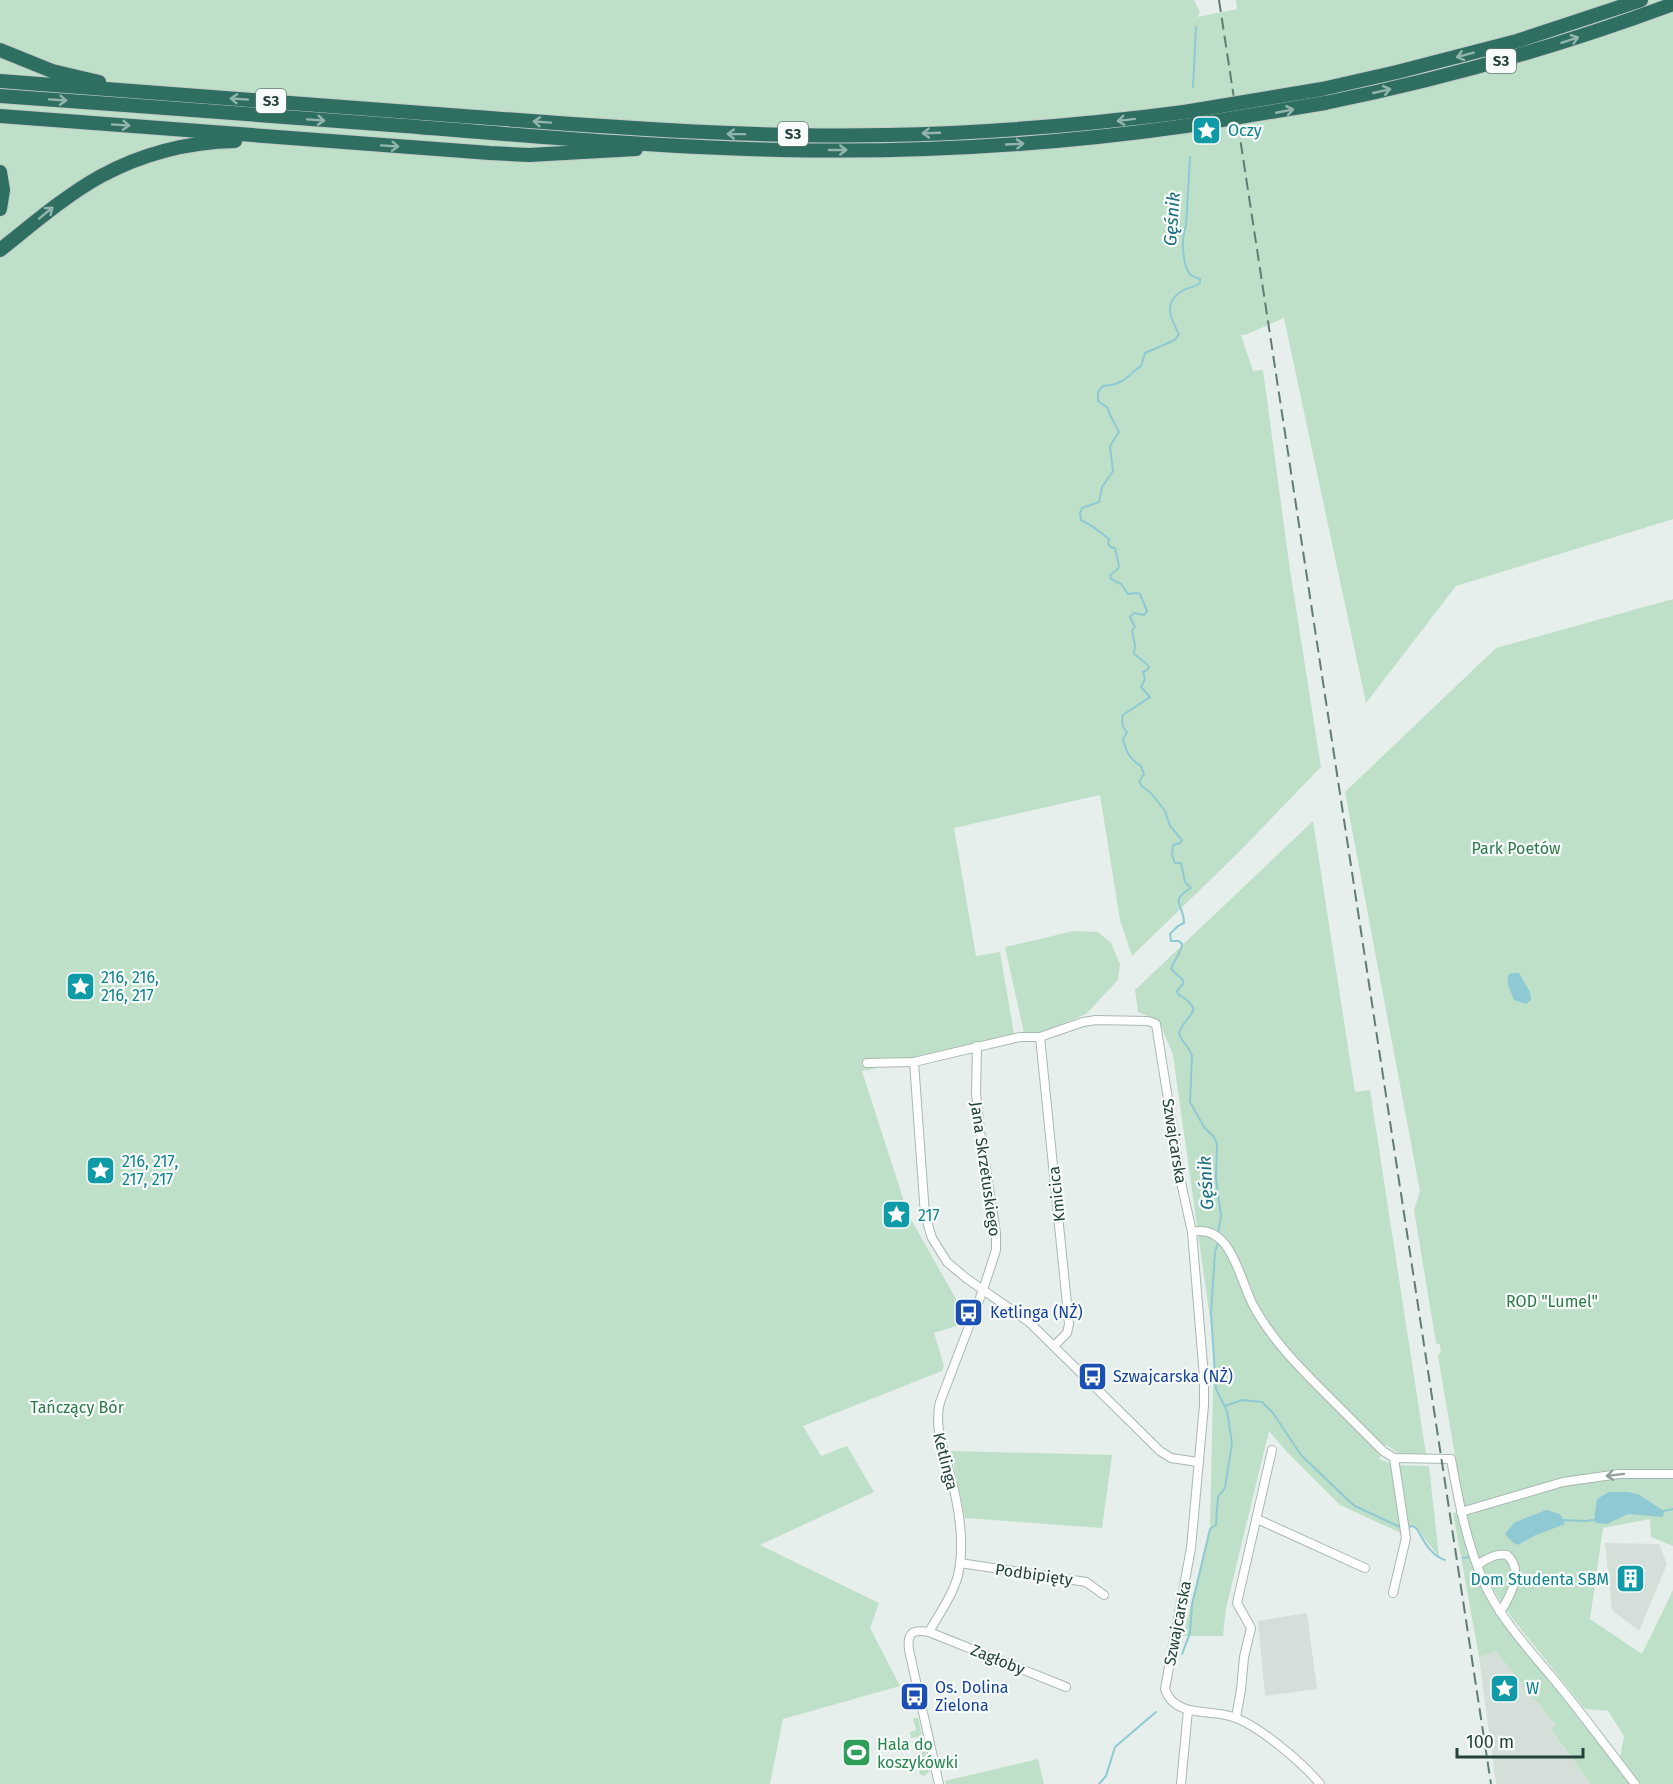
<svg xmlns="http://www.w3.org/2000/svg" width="1673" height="1784" viewBox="0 0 1673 1784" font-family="'Fira Sans',sans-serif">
<rect width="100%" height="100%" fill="#e6efeb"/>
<g fill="#d4dfda">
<path d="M 1605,1543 L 1659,1544 L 1667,1564 L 1639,1631 L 1612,1610 Z"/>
<path d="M 1307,1613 L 1317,1689 L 1265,1696 L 1258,1621 Z"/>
<path d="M 1496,1650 L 1557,1725 L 1551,1731 L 1591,1784 L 1496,1784 L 1479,1657 Z"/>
</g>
<g fill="#bfe0c8" fill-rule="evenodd">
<path d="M 0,0 L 1194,0 L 1200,12 L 1198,17 L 1237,9 L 1236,0 L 1673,0 L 1673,519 L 1456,586 L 1366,703 L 1284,318 L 1248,334 L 1241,335 L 1253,371 L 1263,370 L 1290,570 L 1321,767 L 1239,852 L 1132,956 L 1120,920 L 1100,795 L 954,828 L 976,956 L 1000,952 L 1015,1040 L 862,1071 L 908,1214 L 964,1313 L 959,1325 L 934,1333 L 944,1366 L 942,1371 L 803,1426 L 821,1456 L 847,1446 L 874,1492 L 760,1545 L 879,1603 L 870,1628 L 900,1686 L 783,1719 L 770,1784 L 0,1784 Z"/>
<path d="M 1673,599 L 1673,1546 L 1651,1537 L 1650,1519 L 1603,1528 L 1590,1619 L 1642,1654 L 1673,1590 L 1673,1784 L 1640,1784 L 1620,1758 L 1624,1736 L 1608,1711 L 1585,1709 L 1512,1618 L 1494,1591 L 1474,1549 L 1465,1514 L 1438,1356 L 1441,1351 L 1440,1345 L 1436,1343 L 1416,1222 L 1414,1210 L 1420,1191 L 1345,792 L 1496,648 ZM 1546,1510 L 1536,1535 L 1518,1545 L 1511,1529 L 1515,1522 Z"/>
<path d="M 1313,821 L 1355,1092 L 1370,1090 L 1426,1454 C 1417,1454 1402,1456 1395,1451 C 1392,1449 1390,1447 1386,1445 L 1379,1459 L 1395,1465 L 1429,1466 L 1439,1557 L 1414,1525 L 1403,1534 L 1340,1505 L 1286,1451 L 1269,1431 L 1226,1608 L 1223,1636 L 1183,1636 L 1210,1528 L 1214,1347 L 1173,1055 L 1159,1021 L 1138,1012 L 1135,990 Z"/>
<path d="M 1074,931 L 1098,932 L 1111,943 L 1120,964 L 1118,980 L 1086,1014 L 1043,1032 L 1024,1033 L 1005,947 Z"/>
<path d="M 951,1451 L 1112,1455 L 1102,1528 L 965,1518 Z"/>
<path d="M 1459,1512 L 1491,1600 L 1500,1618 L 1631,1784 L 1591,1784 L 1551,1730 L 1556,1725 L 1496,1651 L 1479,1657 L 1453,1513 Z"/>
<path d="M 913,1718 L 918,1718 L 930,1771 L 924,1776 L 920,1774 L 919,1770 L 925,1767 L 917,1737 L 911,1738 L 910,1732 L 916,1730 Z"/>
<path d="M 1038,1759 L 1044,1784 L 946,1784 L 945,1781 Z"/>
</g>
<g fill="#8ec9d4">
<path d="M 1514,973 L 1519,973 L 1530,992 L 1531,1000 L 1526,1004 L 1514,1000 C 1511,991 1505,983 1509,974 Z"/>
<path d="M 1609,1492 L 1627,1492 L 1638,1494 L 1664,1511 L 1663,1517 L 1628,1514 L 1607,1524 L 1596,1523 L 1594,1520 L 1597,1499 Z"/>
<path d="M 1546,1510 L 1560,1514 L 1565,1524 L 1536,1535 L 1518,1545 L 1512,1542 L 1505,1534 L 1515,1522 Z"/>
</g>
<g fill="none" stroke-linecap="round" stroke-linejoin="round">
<g stroke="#8ec9d4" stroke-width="2">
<path d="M 1193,87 L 1196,27"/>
<path d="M 1142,777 L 1144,774 L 1141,766 C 1130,760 1126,751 1123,739 L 1127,732 C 1122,727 1121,722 1123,715 L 1150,697 L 1141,687 L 1145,679 L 1143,672 L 1147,670 L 1149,667 L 1146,663 L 1134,654 L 1135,645 L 1132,631 L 1135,627 L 1130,617 L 1134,613 L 1144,615 L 1147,611 L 1140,594 L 1137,593 L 1128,594 L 1121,584 L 1111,579 L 1110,575 L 1118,569 L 1119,566 L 1115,548 L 1111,547 L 1108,544 L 1109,539 C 1100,532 1092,525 1081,520 L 1080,513 L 1082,508 L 1099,502 L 1102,487 L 1113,471 L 1110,446 L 1119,432 L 1109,413 L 1108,408 L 1098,401 L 1098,392 L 1103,386 C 1113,386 1122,383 1130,375 C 1134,372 1135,369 1141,366 L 1145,353 L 1175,340 L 1179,334 C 1171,319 1162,303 1182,291 C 1188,287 1194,288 1200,283 L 1200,279 C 1197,278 1194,277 1191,275 C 1182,267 1181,237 1186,226 L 1190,157"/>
<path d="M 1141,779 L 1139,781 L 1142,786 L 1151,793 L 1165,811 L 1170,826 L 1182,840 L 1180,843 L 1173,845 L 1172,855 L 1175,863 L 1181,863 L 1185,882 L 1191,888 C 1168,902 1184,903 1184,923 L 1178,926 L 1170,934 L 1171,941 L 1179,941 L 1182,944 C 1182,952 1174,960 1171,969 L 1183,980 L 1183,984 L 1177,991 L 1178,994 C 1207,1012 1187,1012 1179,1033 C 1181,1042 1190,1047 1192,1056 L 1190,1102 L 1204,1127 L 1214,1137 L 1217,1144 L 1216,1179 L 1221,1216 L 1218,1233"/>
<path d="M 1225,1406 L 1242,1400 L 1262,1402 L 1273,1413 L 1301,1455 L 1348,1500 L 1355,1506 L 1402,1528"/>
<path d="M 1664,1511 L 1673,1509"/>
<path d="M 1563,1520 L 1585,1521 L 1594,1520"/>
<path d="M 1408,1527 L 1413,1526 L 1417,1529 C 1424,1541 1431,1556 1445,1560"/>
<path d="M 1463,1558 L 1469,1557"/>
<path d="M 1182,1654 L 1190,1633 L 1192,1605 L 1210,1529 L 1216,1525 L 1218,1497 L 1225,1488 L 1232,1443 L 1227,1411 L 1216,1389 L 1211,1313 L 1215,1252 L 1218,1242"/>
<path d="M 1099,1784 L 1106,1776 L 1115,1747 L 1156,1712"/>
</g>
<defs>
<g id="street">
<path d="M 1040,1037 L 1069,1324 L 1067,1333 L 1054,1346"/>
<path d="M 914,1062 L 925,1215 L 932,1238 L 947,1262 L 966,1278 L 1029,1322 L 1160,1451 L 1171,1458 L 1198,1462"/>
<path d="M 867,1063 L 914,1062 L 1020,1037 L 1040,1037 L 1083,1022 L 1096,1020 L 1148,1021 L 1156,1024 L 1182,1187 L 1192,1232 L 1204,1377 L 1204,1405 L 1191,1548 L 1165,1689 C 1174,1718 1211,1709 1233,1717 C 1258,1725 1303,1763 1320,1784"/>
<path d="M 1192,1232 C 1231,1223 1239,1278 1253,1305 C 1270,1337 1296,1364 1322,1390 C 1342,1410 1363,1431 1383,1451 L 1394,1458 L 1451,1459 C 1459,1503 1467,1546 1486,1587 C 1505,1626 1538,1659 1565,1693 C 1589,1723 1612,1754 1635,1784"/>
<path d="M 1461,1512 L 1563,1482 L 1619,1474 L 1673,1474"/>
<path d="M 1257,1519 L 1365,1568"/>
<path d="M 960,1563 L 1086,1582 L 1104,1595"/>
<path d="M 1478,1565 C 1487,1558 1496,1553 1507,1555 C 1524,1570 1511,1596 1500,1612"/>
<path d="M 1393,1593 L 1406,1538 L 1394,1458"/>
<path d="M 929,1632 C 939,1614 953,1595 958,1575 C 966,1541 958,1502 949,1470 C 943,1447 934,1426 940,1402 L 983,1290 L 996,1250 L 996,1233 L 980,1131 L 976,1093 L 977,1046"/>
<path d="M 1236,1717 L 1241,1690 L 1244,1657 L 1251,1628 L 1237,1603 L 1272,1450"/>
<path d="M 939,1784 L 909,1650 C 907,1633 912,1629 929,1632 L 1066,1687"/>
<path d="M 1181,1784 L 1188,1710"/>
</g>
<g id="highway">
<path d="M 0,50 L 52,71 L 99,82"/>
<path d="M 0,81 C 159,93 317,105 476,117 C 612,127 749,138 887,135 C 986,133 1085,125 1184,112"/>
<path d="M 1322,89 L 1397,72 L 1517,41 L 1641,0"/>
<path d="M 0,96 C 135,106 270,115 405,126 C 530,136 655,147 781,150 C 916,153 1052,145 1186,126"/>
<path d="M 1325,103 C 1444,79 1560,46 1673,4"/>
<path d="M 0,116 L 490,153 L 529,155 L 636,149"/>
<path d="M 0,172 L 3,190 L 0,209"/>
<path d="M 0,250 C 33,224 65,196 101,176 C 142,154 189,142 235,141"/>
</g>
</defs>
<use href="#street" stroke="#a8b8b2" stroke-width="10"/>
<use href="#highway" stroke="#c2cac8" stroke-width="16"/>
<use href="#street" stroke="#fff" stroke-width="8"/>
<use href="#highway" stroke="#2f6f62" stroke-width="14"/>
<path stroke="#5f7d75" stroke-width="2" stroke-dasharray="12 6" stroke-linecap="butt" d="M 1219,0 L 1491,1784"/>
<defs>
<g id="highway-bridge">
<path d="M 1184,112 L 1322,89"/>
<path d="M 1186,126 L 1325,103"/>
</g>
</defs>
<use href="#highway-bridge" stroke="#c2cac8" stroke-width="16" stroke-linecap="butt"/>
<use href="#highway-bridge" stroke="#2f6f62" stroke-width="14"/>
</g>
<defs><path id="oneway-shaft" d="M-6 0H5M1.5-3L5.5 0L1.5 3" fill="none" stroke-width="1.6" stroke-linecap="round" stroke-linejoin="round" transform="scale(1.5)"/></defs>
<g stroke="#93b5ae">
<use href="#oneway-shaft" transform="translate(1570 40) rotate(-18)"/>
<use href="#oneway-shaft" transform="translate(1465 55) rotate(165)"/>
<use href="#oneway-shaft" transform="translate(1382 91) rotate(-13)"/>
<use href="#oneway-shaft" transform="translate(239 99) rotate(-176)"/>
<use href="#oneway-shaft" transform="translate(58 100) rotate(4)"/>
<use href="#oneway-shaft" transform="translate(1285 111) rotate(-11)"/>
<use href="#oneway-shaft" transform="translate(316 120) rotate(4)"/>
<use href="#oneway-shaft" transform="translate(1126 120) rotate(173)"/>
<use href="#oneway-shaft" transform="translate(542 122) rotate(-176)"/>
<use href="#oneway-shaft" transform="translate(121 125) rotate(4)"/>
<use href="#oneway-shaft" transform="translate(931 133) rotate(178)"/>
<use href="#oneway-shaft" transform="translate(736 134) rotate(-179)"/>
<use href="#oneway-shaft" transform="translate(1015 144) rotate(-3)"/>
<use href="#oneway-shaft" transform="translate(390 146) rotate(4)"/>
<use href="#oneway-shaft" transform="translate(838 150)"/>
<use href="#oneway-shaft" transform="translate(46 213) rotate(-39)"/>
</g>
<use stroke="#92a09c" href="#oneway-shaft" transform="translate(1615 1475) rotate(173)"/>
<defs>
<symbol id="sight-square" viewBox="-11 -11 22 22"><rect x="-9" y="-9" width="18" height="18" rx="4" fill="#0f9aa8" stroke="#f7fbf9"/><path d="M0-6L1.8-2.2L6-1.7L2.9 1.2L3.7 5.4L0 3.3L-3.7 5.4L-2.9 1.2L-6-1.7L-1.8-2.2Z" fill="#fff"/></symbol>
<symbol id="bus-square" viewBox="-11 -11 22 22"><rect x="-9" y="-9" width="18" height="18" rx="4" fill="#1a4fb4" stroke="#f7fbf9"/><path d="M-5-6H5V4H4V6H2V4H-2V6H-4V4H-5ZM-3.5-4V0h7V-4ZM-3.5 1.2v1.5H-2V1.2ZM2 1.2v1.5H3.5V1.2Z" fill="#fff"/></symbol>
<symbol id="building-square" viewBox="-11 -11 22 22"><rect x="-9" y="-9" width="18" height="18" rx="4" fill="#0f9aa8" stroke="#f7fbf9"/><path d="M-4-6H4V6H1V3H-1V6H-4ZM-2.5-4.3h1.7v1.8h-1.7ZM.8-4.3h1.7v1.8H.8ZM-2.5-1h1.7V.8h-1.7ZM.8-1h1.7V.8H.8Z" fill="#fff"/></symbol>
<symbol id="stadium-square" viewBox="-11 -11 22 22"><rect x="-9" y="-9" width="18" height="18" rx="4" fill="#2e9e5b" stroke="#f7fbf9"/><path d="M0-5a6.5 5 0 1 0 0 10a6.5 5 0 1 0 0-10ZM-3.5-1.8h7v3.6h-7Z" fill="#fff"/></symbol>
</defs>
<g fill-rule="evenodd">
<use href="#sight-square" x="1190" y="114" width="33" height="33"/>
<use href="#sight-square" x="64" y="970" width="33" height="33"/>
<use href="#sight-square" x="84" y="1154" width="33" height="33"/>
<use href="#sight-square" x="880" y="1198" width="33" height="33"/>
<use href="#bus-square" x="952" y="1296" width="33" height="33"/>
<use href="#bus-square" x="1076" y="1360" width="33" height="33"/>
<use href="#building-square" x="1614" y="1562" width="33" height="33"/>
<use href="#sight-square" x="1488" y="1672" width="33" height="33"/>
<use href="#bus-square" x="898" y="1680" width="33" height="33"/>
<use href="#stadium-square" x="840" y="1736" width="33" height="33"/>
</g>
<g text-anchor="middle" stroke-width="4.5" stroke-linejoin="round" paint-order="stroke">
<g fill="#f7fbf9" stroke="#637a73" stroke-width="1.5">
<rect x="1486" y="49" width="30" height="24" rx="4.5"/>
<rect x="256" y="89" width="30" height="24" rx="4.5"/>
<rect x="778" y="122" width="30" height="24" rx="4.5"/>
</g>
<g font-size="15" font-weight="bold" fill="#24423a">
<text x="1501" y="66">S3</text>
<text x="271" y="106">S3</text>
<text x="793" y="139">S3</text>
</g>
<g font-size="16" fill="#0d838f" stroke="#f7fbf9" text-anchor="start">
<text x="1228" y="136">Oczy</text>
<text x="101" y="983">216, 216,<tspan x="101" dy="18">216, 217</tspan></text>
<text x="122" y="1167">216, 217,<tspan x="122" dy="18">217, 217</tspan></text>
<text x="918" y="1221">217</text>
<text x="1609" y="1585" text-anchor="end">Dom Studenta SBM</text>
<text x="1526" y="1694">W</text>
</g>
<g font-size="16" fill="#2d7a4b" stroke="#f7fbf9">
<text x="1516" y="854">Park Poetów</text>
<text x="1552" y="1307">ROD "Lumel"</text>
<text x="77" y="1413">Tańczący Bór</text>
</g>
<g font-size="16" fill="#24423a" stroke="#f7fbf9">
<text transform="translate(1175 1141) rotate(81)" y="6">Szwajcarska</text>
<text transform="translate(986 1169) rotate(82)" y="6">Jana Skrzetuskiego</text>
<text transform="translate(1056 1194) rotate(-96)" y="6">Kmicica</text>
<text transform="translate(946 1461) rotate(76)" y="6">Ketlinga</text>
<text transform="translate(1034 1574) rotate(8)" y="6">Podbipięty</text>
<text transform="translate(1177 1623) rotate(-79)" y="6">Szwajcarska</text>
<text transform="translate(998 1659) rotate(22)" y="6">Zagłoby</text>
</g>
<g font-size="16" fill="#164399" stroke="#f7fbf9" text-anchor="start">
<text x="990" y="1318">Ketlinga (NŻ)</text>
<text x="1113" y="1382">Szwajcarska (NŻ)</text>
<text x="935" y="1693">Os. Dolina<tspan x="935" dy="18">Zielona</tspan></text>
</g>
<g font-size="16" fill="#27864d" stroke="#f7fbf9" text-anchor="start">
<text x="877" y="1750">Hala do<tspan x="877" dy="18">koszykówki</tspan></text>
</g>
<g font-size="18" font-style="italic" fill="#1c6f80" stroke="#f7fbf9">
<text transform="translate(1172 219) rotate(-86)" y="6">Gęśnik</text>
<text transform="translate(1206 1183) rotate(-93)" y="6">Gęśnik</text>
</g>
</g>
<path d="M1457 1748v9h126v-9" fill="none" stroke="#24423a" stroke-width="3"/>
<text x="1466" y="1748" font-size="18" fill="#24423a" stroke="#f7fbf9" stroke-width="4.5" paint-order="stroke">100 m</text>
</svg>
